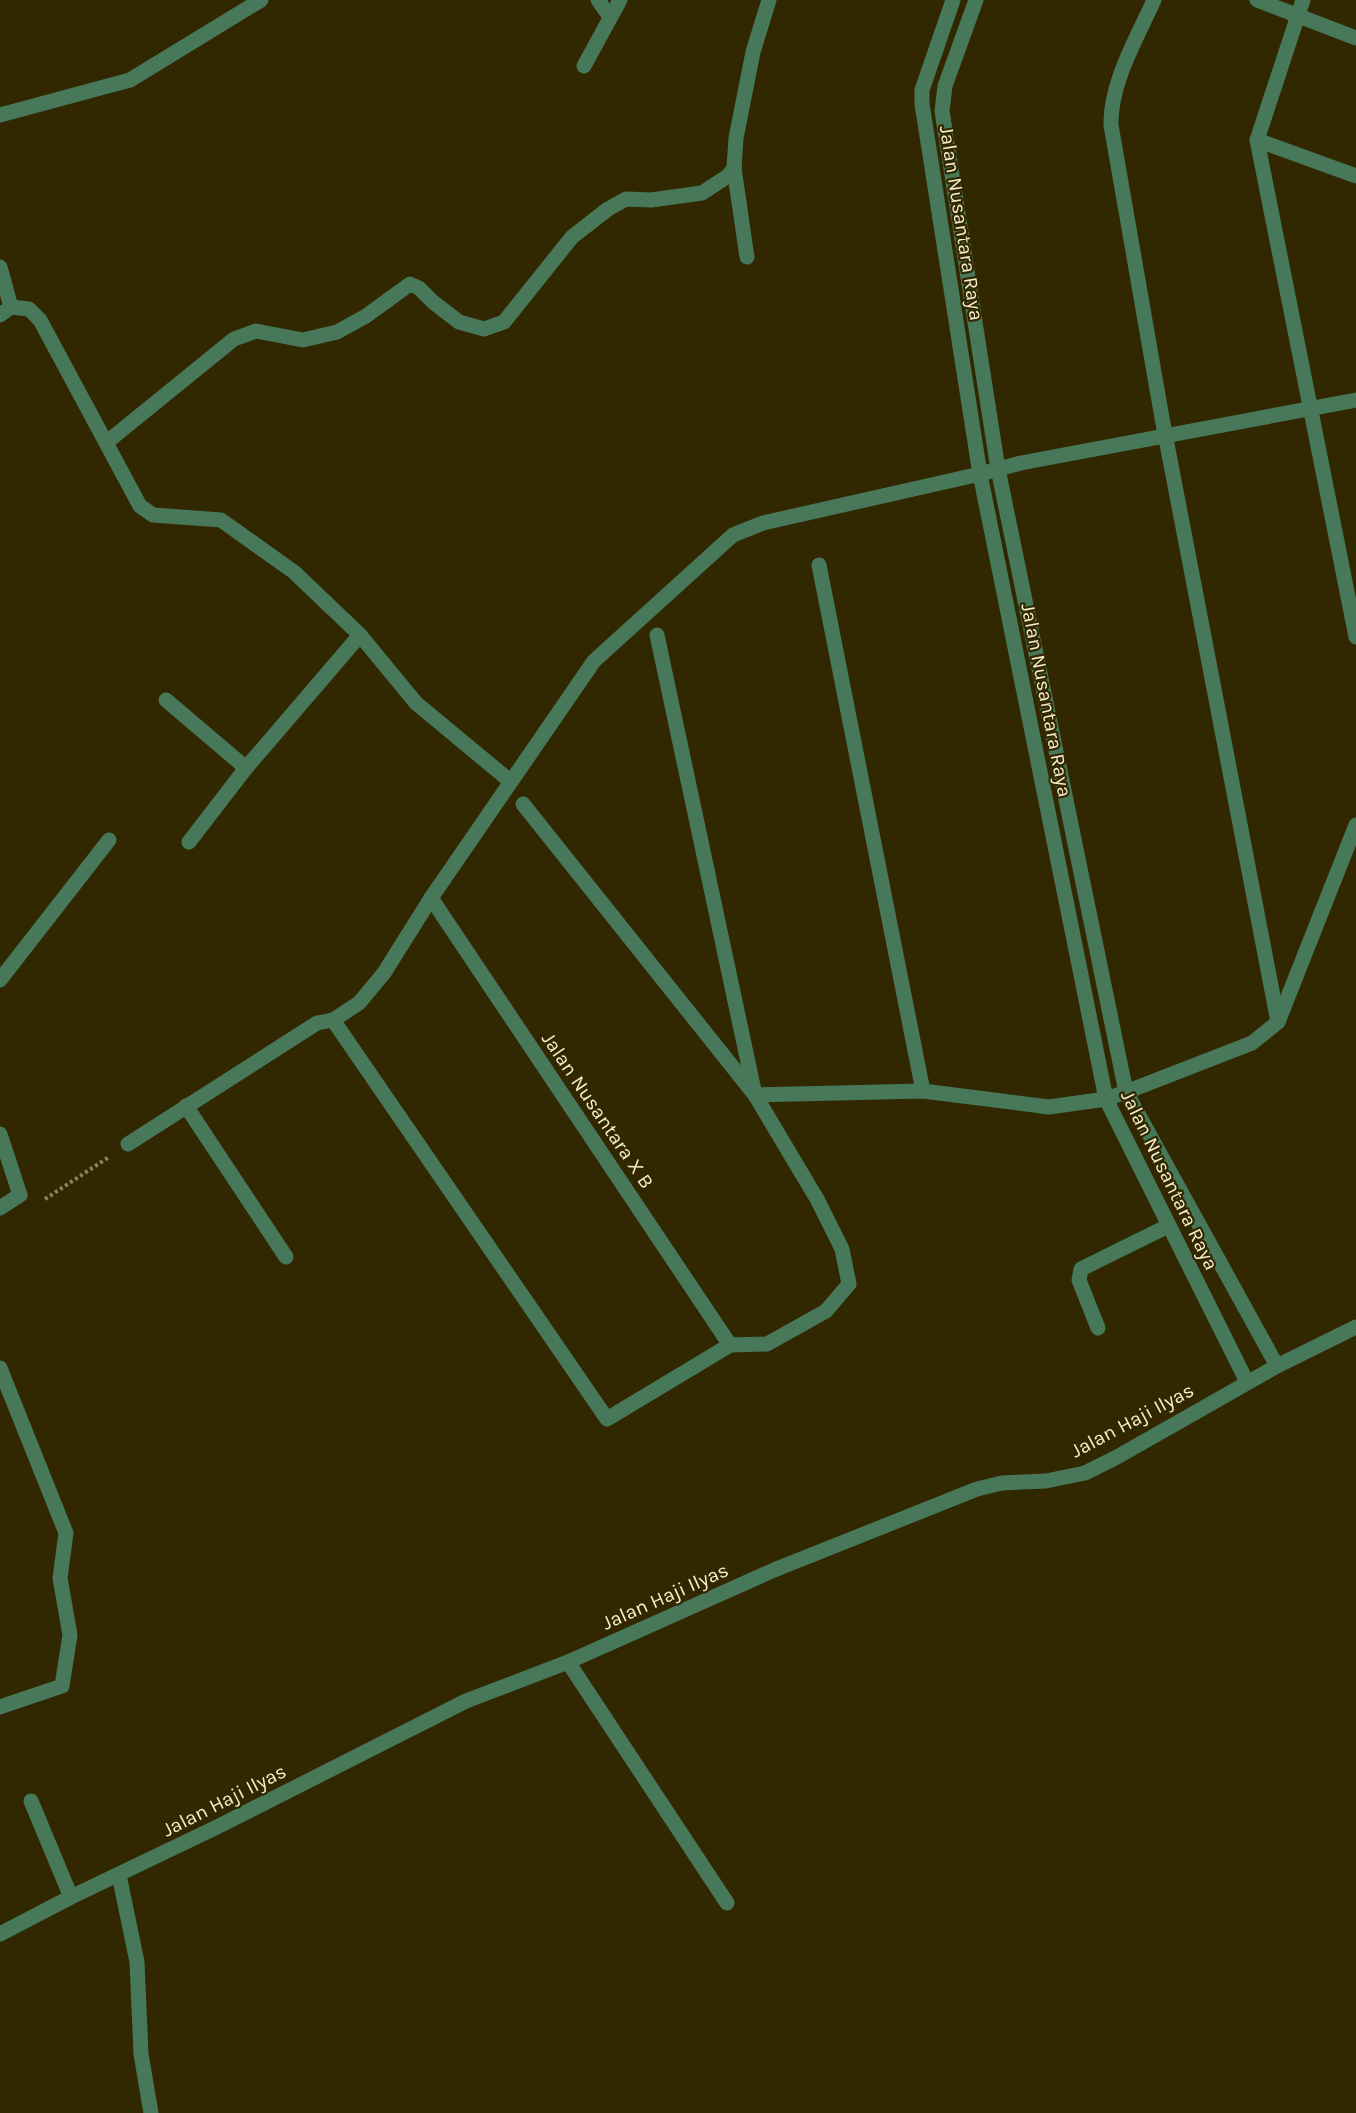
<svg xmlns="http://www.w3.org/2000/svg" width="1356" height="2113" viewBox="0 0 1356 2113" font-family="Karla,sans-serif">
<rect width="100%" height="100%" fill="#312802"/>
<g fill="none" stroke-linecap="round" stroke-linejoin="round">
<path stroke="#8c835f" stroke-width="4" stroke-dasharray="3 3" stroke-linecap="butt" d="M 45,1199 L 109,1157"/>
<g stroke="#47785a" stroke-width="15">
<path d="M 598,0 L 610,17"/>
<path d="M 953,0 L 922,90 L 922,104 L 980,474 L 1106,1099 L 1247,1382"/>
<path d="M 976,0 L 945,86 L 942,111 L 998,469 L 1126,1092 L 1277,1366"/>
<path d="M 1154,0 C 1137,38 1110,83 1111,125 L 1162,418 L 1278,1022"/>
<path d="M 1257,0 L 1356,38"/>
<path d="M 1303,0 L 1257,140 L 1356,637"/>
<path d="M 584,66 L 620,0"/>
<path d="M 0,115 L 130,80 L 261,0"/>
<path d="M 1257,140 L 1356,176"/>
<path d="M 747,257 L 734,168 L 736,138 L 753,52 L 769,0"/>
<path d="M 0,267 L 11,307 L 0,315"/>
<path d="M 11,307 L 29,309 L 40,320 L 140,506 L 153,515 L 221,520 L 294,572 L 360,635 L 416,703 L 510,781"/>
<path d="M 107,442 L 234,339 L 256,331 L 303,340 L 337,332 L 366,316 L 410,284 L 419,288 L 433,302 L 459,322 L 484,329 L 504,322 L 572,237 L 608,209 L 626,199 L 651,200 L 702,193 L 728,176 L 734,168"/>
<path d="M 819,565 L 923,1091"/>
<path d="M 166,700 L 246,768 L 360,635"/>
<path d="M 523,804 L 755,1095 L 923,1091 L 1049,1107 L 1106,1099 L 1126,1092 L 1252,1043 L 1278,1022 L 1356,825"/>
<path d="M 189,842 L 246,768"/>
<path d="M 431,898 L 730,1345"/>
<path d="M 0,980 L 109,840"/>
<path d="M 333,1020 L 607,1419 L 730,1345 L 767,1344 L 826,1311 L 849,1284 L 842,1249 L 817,1199 L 755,1095 L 657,635"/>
<path d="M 186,1106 L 286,1257"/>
<path d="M 0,1134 L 20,1195 L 0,1208"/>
<path d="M 128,1144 L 317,1023 L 333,1020 L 359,1003 L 384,973 L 431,898 L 594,661 L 733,535 L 763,523 L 980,474 L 1021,463 L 1356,400"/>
<path d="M 1098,1328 L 1079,1280 L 1081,1269 L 1168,1226"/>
<path d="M 0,1368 L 66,1533 L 60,1578 L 70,1635 L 62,1686 L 0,1707"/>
<path d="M 568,1662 L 727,1903"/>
<path d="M 31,1801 L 71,1897"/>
<path d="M 119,1875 L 137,1962 L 141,2054 L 151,2113"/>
<path d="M 0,1934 L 71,1897 L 217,1827 L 466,1701 L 568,1662 L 774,1570 L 977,1489 L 1002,1483 L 1046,1481 L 1085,1473 L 1117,1457 L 1277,1366 L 1356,1327"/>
</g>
</g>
<g text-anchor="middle" stroke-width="4.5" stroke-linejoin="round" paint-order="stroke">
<g font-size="20" fill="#f6edcb" stroke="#312802">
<text transform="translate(962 223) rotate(81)" y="7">Jalan Nusantara Raya</text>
<text transform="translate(1047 700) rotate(79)" y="7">Jalan Nusantara Raya</text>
<text transform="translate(598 1110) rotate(56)" y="7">Jalan Nusantara X B</text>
<text transform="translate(1170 1180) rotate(64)" y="7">Jalan Nusantara Raya</text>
<text transform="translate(1132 1420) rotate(-28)" y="7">Jalan Haji Ilyas</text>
<text transform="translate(665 1596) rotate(-24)" y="7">Jalan Haji Ilyas</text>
<text transform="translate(224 1800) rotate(-27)" y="7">Jalan Haji Ilyas</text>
</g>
</g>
</svg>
